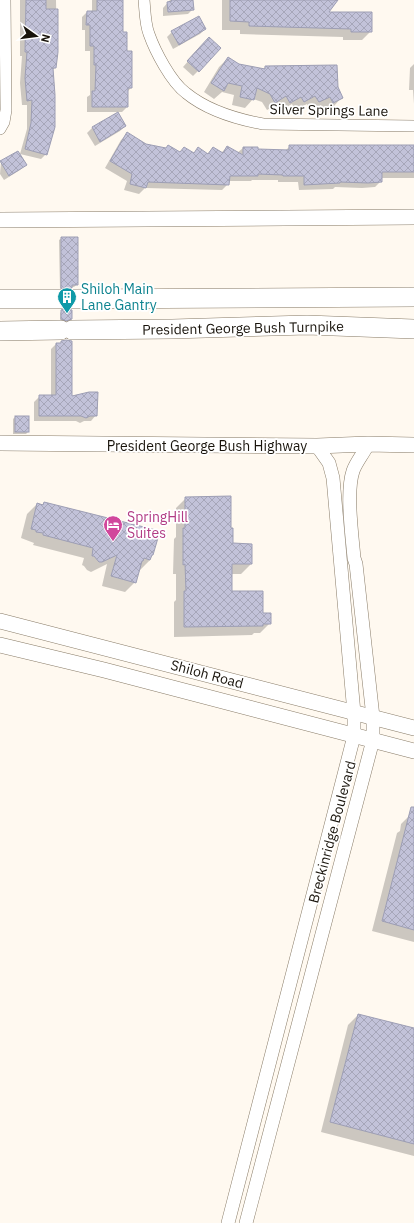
<svg xmlns="http://www.w3.org/2000/svg" width="414" height="1223" viewBox="0 0 414 1223" font-family="'IBM Plex Sans',sans-serif">
<defs>
<pattern id="building-cross-hatch" width="8" height="8" patternUnits="userSpaceOnUse"><rect width="8" height="8" fill="#c2c2d9"/><path d="M0 0l8 8M0 8l8-8" fill="none" stroke="#a6a6b9"/></pattern>
</defs>
<rect width="100%" height="100%" fill="#fff9f0"/>
<g fill="#0003">
<path d="M 20,0 L 56,0 L 57,52 L 55,68 L 52,70 L 46,154 L 41,159 L 20,154 L 27,129 L 27,105 L 22,105 L 20,83 L 22,56 L 20,56 Z"/>
<path d="M 92,0 L 122,0 L 122,33 L 131,88 L 127,92 L 127,107 L 122,112 L 87,112 L 87,97 L 90,95 L 90,51 L 85,51 L 85,30 L 82,30 L 82,17 L 87,12 L 92,12 Z"/>
<path d="M 170,0 L 192,0 L 193,9 L 188,14 L 163,16 L 163,8 Z"/>
<path d="M 222,0 L 336,0 L 327,13 L 371,31 L 362,40 L 343,40 L 343,37 L 240,34 L 240,30 L 222,30 Z"/>
<path d="M 205,29 L 200,34 L 173,49 L 167,37 L 172,32 Z"/>
<path d="M 204,43 L 198,71 L 193,76 L 183,67 Z"/>
<path d="M 228,58 L 238,65 L 262,70 L 265,67 L 337,87 L 342,97 L 334,106 L 324,110 L 321,105 L 310,110 L 307,104 L 295,110 L 292,104 L 281,110 L 278,104 L 267,110 L 262,102 L 253,99 L 245,108 L 232,105 L 234,95 L 222,92 L 214,99 L 204,92 L 219,67 Z"/>
<path d="M 414,64 L 414,104 L 413,90 L 409,90 L 410,68 Z"/>
<path d="M 118,113 L 125,126 L 120,131 L 95,146 L 87,133 L 92,128 Z"/>
<path d="M 127,134 L 146,145 L 179,153 L 184,148 L 193,154 L 198,148 L 207,154 L 213,148 L 221,153 L 227,147 L 237,153 L 243,148 L 257,150 L 285,151 L 290,146 L 414,145 L 414,178 L 381,178 L 381,181 L 375,187 L 362,188 L 335,187 L 333,189 L 299,190 L 298,182 L 278,182 L 278,180 L 252,180 L 251,181 L 228,181 L 228,184 L 222,190 L 145,188 L 139,194 L 124,190 L 127,181 L 105,168 L 121,140 Z"/>
<path d="M 1,162 L 25,165 L 20,170 L 4,180 L 0,174 Z"/>
<path d="M 62,238 L 77,284 L 74,287 L 71,287 L 69,290 L 64,291 L 60,290 L 59,240 Z"/>
<path d="M 62,311 L 71,319 L 69,321 L 64,322 L 60,321 L 60,313 Z"/>
<path d="M 62,342 L 71,397 L 96,415 L 91,421 L 84,421 L 80,423 L 76,421 L 34,421 L 34,402 L 40,396 L 51,396 L 51,349 L 56,344 L 60,344 Z"/>
<path d="M 15,417 L 28,432 L 26,434 L 13,434 L 13,419 Z"/>
<path d="M 186,498 L 230,529 L 232,544 L 251,564 L 241,574 L 231,574 L 231,592 L 262,614 L 270,623 L 260,633 L 254,633 L 252,635 L 174,637 L 174,602 L 176,600 L 176,574 L 173,574 L 174,539 L 176,537 L 176,508 Z"/>
<path d="M 44,503 L 151,556 L 150,560 L 140,570 L 135,582 L 125,592 L 102,586 L 107,564 L 91,572 L 87,570 L 84,566 L 82,565 L 84,558 L 33,545 L 34,543 L 21,538 L 27,514 L 37,504 L 41,505 Z"/>
<path d="M 411,814 L 414,815 L 414,942 L 372,931 L 397,833 L 400,831 L 401,824 Z"/>
<path d="M 358,1015 L 414,1029 L 414,1156 L 321,1132 L 348,1025 Z"/>
</g>
<g fill="url(#building-cross-hatch)" stroke="#9d9eb4">
<path d="M 26,0 L 46,0 L 46,9 L 58,9 L 58,52 L 56,68 L 53,68 L 55,95 L 55,127 L 47,155 L 25,149 L 31,123 L 32,100 L 27,101 L 25,78 L 27,52 L 25,52 Z"/>
<path d="M 97,0 L 123,0 L 123,32 L 127,32 L 127,51 L 132,51 L 132,88 L 128,88 L 128,107 L 92,107 L 92,91 L 95,91 L 96,65 L 94,65 L 94,46 L 90,46 L 90,25 L 86,25 L 87,11 L 97,11 Z"/>
<path d="M 171,0 L 193,0 L 194,10 L 168,12 L 167,2 L 172,1 Z"/>
<path d="M 230,0 L 338,0 L 329,12 L 372,12 L 372,32 L 351,32 L 351,29 L 249,26 L 249,22 L 230,21 Z"/>
<path d="M 199,16 L 206,29 L 179,45 L 171,31 Z"/>
<path d="M 209,37 L 221,48 L 199,72 L 187,61 Z"/>
<path d="M 228,57 L 239,64 L 265,69 L 265,66 L 337,65 L 338,87 L 343,98 L 333,103 L 330,97 L 319,102 L 315,96 L 304,102 L 301,97 L 290,103 L 286,96 L 275,103 L 270,94 L 257,88 L 254,100 L 240,97 L 242,86 L 228,83 L 224,91 L 211,83 Z"/>
<path d="M 118,112 L 126,126 L 100,142 L 92,127 Z"/>
<path d="M 127,132 L 146,144 L 166,148 L 168,145 L 180,152 L 184,147 L 194,153 L 198,147 L 208,154 L 213,147 L 223,153 L 227,146 L 243,155 L 243,147 L 258,147 L 258,149 L 289,150 L 289,145 L 414,145 L 414,172 L 382,172 L 382,182 L 368,183 L 340,182 L 340,183 L 304,185 L 304,176 L 283,176 L 283,175 L 258,174 L 258,176 L 230,176 L 229,185 L 148,182 L 146,188 L 130,184 L 132,174 L 110,161 Z"/>
<path d="M 18,151 L 27,165 L 9,176 L 0,161 Z"/>
<path d="M 61,237 L 78,237 L 78,285 L 72,285 L 72,288 L 66,290 L 61,288 Z"/>
<path d="M 66,308 L 72,310 L 72,319 L 66,321 L 61,319 L 61,310 Z"/>
<path d="M 66,340 L 72,341 L 72,396 L 89,392 L 98,392 L 97,416 L 90,416 L 86,418 L 81,416 L 39,416 L 39,395 L 56,395 L 56,343 L 61,343 L 61,341 Z"/>
<rect x="15" y="416" width="14" height="16"/>
<path d="M 231,496 L 231,528 L 233,528 L 233,543 L 252,544 L 252,564 L 232,564 L 232,591 L 263,591 L 263,613 L 271,613 L 271,624 L 263,624 L 263,626 L 184,627 L 184,591 L 186,591 L 185,564 L 183,565 L 183,528 L 185,528 L 185,497 Z"/>
<path d="M 44,502 L 160,531 L 153,555 L 152,555 L 150,560 L 144,558 L 143,561 L 142,561 L 136,583 L 111,576 L 117,555 L 102,562 L 99,562 L 94,556 L 92,556 L 93,548 L 43,535 L 43,533 L 36,532 L 36,530 L 31,529 L 37,503 L 43,505 Z"/>
<path d="M 411,807 L 414,807 L 414,930 L 382,921 Z"/>
<path d="M 358,1014 L 414,1028 L 414,1144 L 330,1122 Z"/>
</g>
<g fill="none" stroke-linecap="round" stroke-linejoin="round">
<defs>
<g id="minor">
<path d="M 144,0 C 145,10 145,24 149,34 C 155,51 171,82 186,93 C 208,111 236,119 263,124 L 414,126"/>
<path d="M 0,129 L 4,122 L 6,110 L 5,0"/>
</g>
<g id="tertiary">
<path d="M 228,1223 L 354,736 L 354,713 L 333,478 L 329,463 L 317,446"/>
<path d="M 246,1223 L 373,740 L 373,717 L 356,564 L 354,558 C 352,535 346,492 353,471 C 356,462 364,453 368,444"/>
</g>
<g id="secondary">
<path d="M 0,220 L 414,217"/>
<path d="M 0,443 L 317,446 L 368,444 L 414,445"/>
<path d="M 0,621 L 414,728"/>
<path d="M 0,645 L 104,670 L 414,751"/>
</g>
<g id="motorway">
<path d="M 0,299 L 61,299"/>
<path d="M 72,299 L 414,297"/>
<path d="M 72,330 L 172,329 L 307,325 L 414,329"/>
<path d="M 0,331 L 61,330"/>
</g>
</defs>
<use href="#minor" stroke="#887b67" stroke-width="12"/>
<use href="#tertiary" stroke="#887b67" stroke-width="14"/>
<use href="#secondary" stroke="#887b67" stroke-width="16"/>
<use href="#motorway" stroke="#887b67" stroke-width="20"/>
<use href="#minor" stroke="#fff" stroke-width="11"/>
<use href="#tertiary" stroke="#fff" stroke-width="13"/>
<use href="#secondary" stroke="#fff" stroke-width="15"/>
<use href="#motorway" stroke="#fff" stroke-width="19"/>
</g>
<defs>
<symbol id="building-pin" viewBox="-11 -11 22 30"><path d="M0 17L-7.5 6A9.5 9.5 0 1 1 7.5 6Z" fill="#0f9aa8" stroke="#fff"/><path d="M-4-6H4V6H1V3H-1V6H-4ZM-2.5-4.3h1.7v1.8h-1.7ZM.8-4.3h1.7v1.8H.8ZM-2.5-1h1.7V.8h-1.7ZM.8-1h1.7V.8H.8Z" fill="#fff"/></symbol>
<symbol id="hotel-pin" viewBox="-11 -11 22 30"><path d="M0 17L-7.5 6A9.5 9.5 0 1 1 7.5 6Z" fill="#d1479c" stroke="#fff"/><path d="M-6-4.5h1.5V1H6V5H4.5V3h-9V5H-6ZM-4 0a1.8 1.8 0 1 1 3.6 0ZM.5 0V-2.5h3Q6-2.5 6 0Z" fill="#fff"/></symbol>
</defs>
<g fill-rule="evenodd">
<use href="#building-pin" x="56" y="286" width="22" height="30"/>
<use href="#hotel-pin" x="102" y="514" width="22" height="30"/>
</g>
<g text-anchor="middle" stroke-width="3.5" stroke-linejoin="round" paint-order="stroke">
<g font-size="14" fill="#18130b" stroke="#fff">
<text transform="translate(329 110) rotate(1)" y="5">Silver Springs Lane</text>
<text transform="translate(243 328) rotate(-1)" y="5">President George Bush Turnpike</text>
<text x="207" y="451">President George Bush Highway</text>
<text transform="translate(207 674) rotate(15)" y="5">Shiloh Road</text>
<text transform="translate(332 832) rotate(-75)" y="5">Breckinridge Boulevard</text>
</g>
<g font-size="14" fill="#0d838f" stroke="#fff" text-anchor="start">
<text x="81" y="294">Shiloh Main<tspan x="81" dy="16">Lane Gantry</tspan></text>
</g>
<g font-size="14" fill="#b23c85" stroke="#fff" text-anchor="start">
<text x="127" y="522">SpringHill<tspan x="127" dy="16">Suites</tspan></text>
</g>
</g>
<g transform="translate(36 36) rotate(104)" stroke="#ffffff" stroke-width="3" paint-order="stroke">
<path d="M0-3L7 15L0 10L-7 15Z" fill="#18130b"/>
<text y="-6" font-size="11" font-weight="bold" text-anchor="middle" fill="#18130b">N</text>
</g>
</svg>
